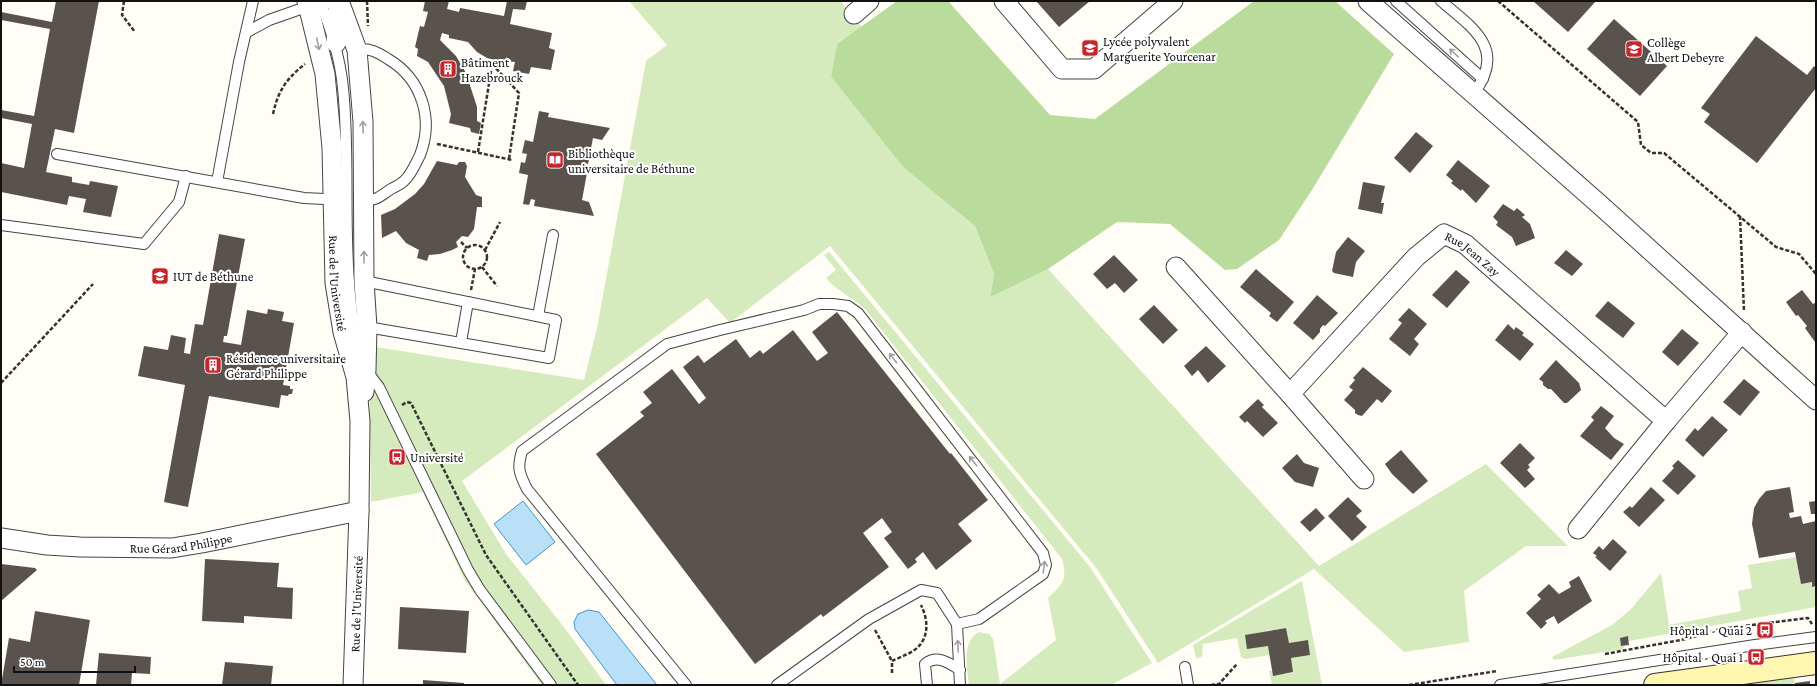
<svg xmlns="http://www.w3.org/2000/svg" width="1817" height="686" viewBox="0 0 1817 686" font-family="'Crimson Pro',serif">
<rect width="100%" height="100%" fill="#fffdf5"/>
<g fill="#d5ebbd">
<path d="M 629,1 L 840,1 L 862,27 L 837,44 L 831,77 L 904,168 L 975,226 L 994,274 L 990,296 L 1048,269 L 1319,566 L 1486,464 L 1568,546 L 1526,546 L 1464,591 L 1469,642 L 1404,652 L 1314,569 L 1158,663 L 1097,569 L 830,246 L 730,323 L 707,298 L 462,481 L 506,554 L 567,631 L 606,685 L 542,685 L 465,581 L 423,492 L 371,502 L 369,346 L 584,380 L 597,328 L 646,61 L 667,45 Z"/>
<path d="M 829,252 L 1090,567 L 1152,663 L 1111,685 L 969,685 C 967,668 961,642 979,632 L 989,634 L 993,639 L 1000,684 L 1056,640 L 1048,598 C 1062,584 1068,581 1062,559 L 865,309 C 852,297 837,291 826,278 L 836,270 L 824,255 Z"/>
<path d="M 1796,557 L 1801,584 L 1812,582 L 1812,587 L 1816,586 L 1816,607 L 1629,641 L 1628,637 L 1620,638 L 1621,646 L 1624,646 L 1623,649 L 1554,660 L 1552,657 L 1612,625 L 1631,609 L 1661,573 L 1669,625 L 1741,611 L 1738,591 L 1752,588 L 1748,565 Z"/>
<path d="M 1302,581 L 1322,685 L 1272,685 L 1269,671 L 1272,670 L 1273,675 L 1293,673 L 1291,658 L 1310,655 L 1308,640 L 1289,643 L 1286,628 L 1266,631 L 1270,655 L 1245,659 L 1241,657 L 1237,638 L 1203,644 L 1202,657 L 1196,658 L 1193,645 Z"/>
<path d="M 1794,675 L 1795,685 L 1719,685 Z"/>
</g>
<path fill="#b9dc9c" d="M 897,1 L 948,1 L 1050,115 L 1095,119 L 1254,1 L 1335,1 L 1394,54 L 1312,190 L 1279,240 L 1237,269 L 1225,270 L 1170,224 L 1117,222 L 1048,269 L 990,297 L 994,274 L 975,226 L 904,168 L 831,77 L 837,44 Z"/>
<g fill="#b9e0f7" stroke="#3f96cf">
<path d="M 523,501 L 555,542 L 526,565 L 494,524 Z"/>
<path d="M 588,610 L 599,612 L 657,685 L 617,685 L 575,629 L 574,622 L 578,614 Z"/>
</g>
<g fill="#5a524d">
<path d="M 56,1 L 99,1 L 74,133 L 55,129 L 46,172 L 72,177 L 72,182 L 89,185 L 90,181 L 118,186 L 111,217 L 83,212 L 86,199 L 69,196 L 67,205 L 1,192 L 1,163 L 24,168 L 32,124 L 1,118 L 1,110 L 34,116 L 50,29 L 1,20 L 1,12 L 52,22 Z"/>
<path d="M 425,1 L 449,1 L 447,9 L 459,12 L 460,8 L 504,16 L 507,1 L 527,1 L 525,10 L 513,9 L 510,24 L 552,33 L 549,48 L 555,50 L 551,70 L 531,67 L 529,74 L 513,71 L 515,62 L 495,60 L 487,58 L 477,52 L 468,42 L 449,38 L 449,35 L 442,33 L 440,40 L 456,56 L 466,73 L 477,107 L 477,121 L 481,123 L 479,134 L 471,132 L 470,128 L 449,123 L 451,114 L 444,86 L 428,62 L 417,56 L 418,49 L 415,47 L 420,26 L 424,27 L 428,12 L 423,11 Z"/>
<path d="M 1036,1 L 1090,1 L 1059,27 Z"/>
<path d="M 1533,1 L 1596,1 L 1568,32 Z"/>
<path d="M 1614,19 L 1667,66 L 1640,96 L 1587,49 Z"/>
<path d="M 1756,36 L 1807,75 L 1814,66 L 1816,68 L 1816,88 L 1757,163 L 1704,122 L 1710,114 L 1701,108 Z"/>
<path d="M 539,111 L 549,113 L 548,117 L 610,128 L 602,140 L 593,138 L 588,164 L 583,163 L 581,171 L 587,173 L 582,200 L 589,202 L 594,216 L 534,206 L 535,200 L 531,199 L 529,205 L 523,204 L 528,175 L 519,173 L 521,162 L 525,163 L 527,154 L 522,153 L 525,140 L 533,142 Z"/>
<path d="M 1416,132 L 1433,146 L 1410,173 L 1394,158 Z"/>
<path d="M 1458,160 L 1490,186 L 1476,203 L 1462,189 L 1461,191 L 1451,183 L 1453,181 L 1446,175 Z"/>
<path d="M 437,161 L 457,165 L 459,162 L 465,162 L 467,166 L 465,177 L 476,195 L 482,197 L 482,207 L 477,207 L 474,229 L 468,237 L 462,236 L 456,242 L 458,247 L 452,250 L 440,254 L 429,255 L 427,261 L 417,258 L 419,250 L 406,243 L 396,231 L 382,238 L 381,215 L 395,209 L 415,194 L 424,184 Z"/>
<path d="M 1363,182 L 1385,186 L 1381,203 L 1384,203 L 1382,214 L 1358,209 Z"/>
<path d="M 1503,204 L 1514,211 L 1517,208 L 1525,215 L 1522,217 L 1530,224 L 1535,238 L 1516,246 L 1512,237 L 1496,225 L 1498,222 L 1493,217 Z"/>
<path d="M 219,234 L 245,239 L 227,336 L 224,336 L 223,342 L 241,345 L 247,310 L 267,314 L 268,309 L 284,312 L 282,321 L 294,323 L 283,385 L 290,386 L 290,389 L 293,389 L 292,394 L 289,394 L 288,396 L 281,395 L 279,408 L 209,396 L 188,507 L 164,502 L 185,385 L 138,376 L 144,346 L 168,350 L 171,335 L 186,338 L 184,353 L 190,354 L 195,324 L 203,325 Z"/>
<path d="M 1348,237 L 1365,251 L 1356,262 L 1353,277 L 1334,273 L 1332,271 L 1336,252 Z"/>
<path d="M 1566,250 L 1583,264 L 1572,276 L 1554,263 Z"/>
<path d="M 1114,255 L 1138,280 L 1124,293 L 1115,283 L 1107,289 L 1093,274 Z"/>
<path d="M 1256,269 L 1294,302 L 1277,322 L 1269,316 L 1271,313 L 1240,287 Z"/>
<path d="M 1456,270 L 1470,282 L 1447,308 L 1432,295 Z"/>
<path d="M 1802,290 L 1813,304 L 1815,303 L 1816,304 L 1815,342 L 1805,328 L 1807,326 L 1798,315 L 1796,316 L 1786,302 Z"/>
<path d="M 1317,295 L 1338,313 L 1325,326 L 1323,325 L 1320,329 L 1320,332 L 1313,340 L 1293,323 Z"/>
<path d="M 1608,301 L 1635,323 L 1623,338 L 1595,316 Z"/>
<path d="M 1154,305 L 1178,330 L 1163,344 L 1139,319 Z"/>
<path d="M 1409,308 L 1427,324 L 1414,339 L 1419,344 L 1410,356 L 1389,339 L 1402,323 L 1398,320 Z"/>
<path d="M 837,312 L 950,454 L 951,453 L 988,500 L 958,524 L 972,541 L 936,570 L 923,552 L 915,559 L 917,562 L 908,569 L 884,538 L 892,532 L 882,518 L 863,533 L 889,567 L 823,617 L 821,614 L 755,664 L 596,454 L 644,416 L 640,412 L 652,403 L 643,392 L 672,369 L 699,404 L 706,398 L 683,367 L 698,355 L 704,363 L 736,339 L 750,358 L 760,350 L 763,354 L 793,330 L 817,361 L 828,353 L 812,332 Z"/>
<path d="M 1508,324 L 1514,330 L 1516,327 L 1524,333 L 1522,335 L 1534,344 L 1520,361 L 1495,340 Z"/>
<path d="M 1682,329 L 1699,343 L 1678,366 L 1662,352 Z"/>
<path d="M 1206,346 L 1226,366 L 1208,383 L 1198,370 L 1192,376 L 1184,366 Z"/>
<path d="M 1556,360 L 1579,383 L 1581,390 L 1567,403 L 1564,403 L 1551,389 L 1548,389 L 1543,385 L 1543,382 L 1539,379 Z"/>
<path d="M 1363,367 L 1392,391 L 1382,403 L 1377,399 L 1362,416 L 1358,415 L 1355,413 L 1355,410 L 1344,400 L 1353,390 L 1349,387 L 1355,380 L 1353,378 Z"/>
<path d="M 1744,379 L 1760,392 L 1740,416 L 1723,402 Z"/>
<path d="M 1258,399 L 1264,405 L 1262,407 L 1278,423 L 1263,437 L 1247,421 L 1245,423 L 1239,417 Z"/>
<path d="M 1601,406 L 1614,416 L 1605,428 L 1614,438 L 1624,444 L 1611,460 L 1580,436 L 1594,420 L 1591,417 Z"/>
<path d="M 1712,416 L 1728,430 L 1703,457 L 1685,440 L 1695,428 L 1698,431 Z"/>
<path d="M 1520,443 L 1535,458 L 1528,465 L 1530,467 L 1527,470 L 1535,479 L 1525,488 L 1500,463 Z"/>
<path d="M 1401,450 L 1428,481 L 1413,494 L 1392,474 L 1385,464 Z"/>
<path d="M 1297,454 L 1304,463 L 1319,468 L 1313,487 L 1295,482 L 1282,468 Z"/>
<path d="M 1678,460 L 1696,476 L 1678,495 L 1662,481 L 1674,468 L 1672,466 Z"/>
<path d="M 1651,487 L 1665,500 L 1639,527 L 1623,512 L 1630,506 L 1632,508 Z"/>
<path d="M 1790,487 L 1794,512 L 1789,513 L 1790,518 L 1801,516 L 1803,524 L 1816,521 L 1816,586 L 1812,587 L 1812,582 L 1801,584 L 1795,552 L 1759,558 L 1752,524 L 1754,508 L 1759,499 L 1766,491 Z"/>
<path d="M 1348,497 L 1362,511 L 1356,516 L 1367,527 L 1352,541 L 1328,516 Z"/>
<path d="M 1816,501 L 1816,514 L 1811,514 L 1809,502 Z"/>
<path d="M 1316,508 L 1325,518 L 1310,532 L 1300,522 Z"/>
<path d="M 1613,539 L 1627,552 L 1610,571 L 1595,557 L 1597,556 L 1593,553 L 1599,546 L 1603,550 Z"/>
<path d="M 205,559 L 279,563 L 277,587 L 293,588 L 292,619 L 244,616 L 244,623 L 202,621 Z"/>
<path d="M 1,564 L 35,568 L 37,570 L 1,601 Z"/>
<path d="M 1579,576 L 1592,601 L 1558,624 L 1554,616 L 1545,621 L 1547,623 L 1541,629 L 1526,613 L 1541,599 L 1537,595 L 1549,584 L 1559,594 L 1571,587 L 1569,582 Z"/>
<path d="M 400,607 L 469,611 L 466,653 L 398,649 Z"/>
<path d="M 35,611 L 90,620 L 79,685 L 1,685 L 9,638 L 30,642 Z"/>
<path d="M 1286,628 L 1289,643 L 1308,640 L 1310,655 L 1291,658 L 1293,672 L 1273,676 L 1268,646 L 1247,649 L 1245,635 Z"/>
<path d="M 1628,636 L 1629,645 L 1621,646 L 1620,638 Z"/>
<path d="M 99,653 L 151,657 L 150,674 L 132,673 L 131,685 L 96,685 Z"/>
<path d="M 225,662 L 273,666 L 271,685 L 222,685 Z"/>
<path d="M 423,680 L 464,683 L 464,685 L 423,685 Z"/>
<path d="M 1810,681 L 1810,685 L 1795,685 L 1795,683 Z"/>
</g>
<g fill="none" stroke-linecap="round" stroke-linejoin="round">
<defs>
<g id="lane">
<path d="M 320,1 C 331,30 340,57 343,88 C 350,156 343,225 350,294 C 352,316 353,338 361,359 C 365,370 372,378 379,387 L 468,570 L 480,590 L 551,685"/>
<path d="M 1396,1 L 1483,79"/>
<path d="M 1441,1 C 1473,28 1507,49 1474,93"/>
<path d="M 247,32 L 269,20 L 309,6 L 339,1"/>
<path d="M 357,50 C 369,47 379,53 388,59 C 422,79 434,119 420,155 C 416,163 411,175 404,181 C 401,184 395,187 391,189 C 380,196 377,201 364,200"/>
<path d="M 57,154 L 304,198 L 324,199 L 334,198"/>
<path d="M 217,182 L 239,62 L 253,1"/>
<path d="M 1,225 L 144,244 L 179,202 L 186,176"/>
<path d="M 364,281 L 556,320 L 549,358 L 367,327"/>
<path d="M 538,316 L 553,235"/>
<path d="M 461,342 L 468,302"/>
<path d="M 1185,667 L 1188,685"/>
<path d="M 686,685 L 527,489 C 519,473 517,468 522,451 L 667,344 L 720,330 L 804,310 L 819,304 L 833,304 L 848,306 L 858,313 L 1043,553 L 1046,565 L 1043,574 L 979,619 L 957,624 L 960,685"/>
<path d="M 777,685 L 869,619 L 921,590 L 937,593 L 957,624"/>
<path d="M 927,685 L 925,664 C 937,654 949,663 960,670"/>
<path d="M 1500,685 L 1755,645 L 1816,637"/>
</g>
<g id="street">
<path id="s1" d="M 307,1 L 325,74 L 332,148 L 335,283 L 343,332 L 356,377 L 360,421 L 359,511 L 353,685"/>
<path d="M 339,1 L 357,50 L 363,122 L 364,281 L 367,327 L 366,370 L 364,392"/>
<path d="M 1004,1 L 1062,69 L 1094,69 L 1173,1"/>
<path d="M 1368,1 L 1599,204 L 1816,400"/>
<path d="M 854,14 L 869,1"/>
<path d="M 336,43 L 338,7"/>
<path d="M 1176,267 L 1290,394"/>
<path id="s2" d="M 1364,479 L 1290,394 L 1416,257 L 1444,234 L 1465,244 L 1666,421"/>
<path d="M 1578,529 L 1666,421 L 1742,332"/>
<path id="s3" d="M 1,538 L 47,545 L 80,547 L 172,548 L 202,543 L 359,511"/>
</g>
<path id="secondary" d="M 1655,685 L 1816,663"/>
</defs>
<use href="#lane" stroke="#444" stroke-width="12"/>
<use href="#street" stroke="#444" stroke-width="21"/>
<use href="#secondary" stroke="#333" stroke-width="24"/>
<g stroke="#333" stroke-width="2.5" stroke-dasharray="4 2" stroke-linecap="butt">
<path d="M 124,1 L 122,15 L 135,32"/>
<path d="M 367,1 L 368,26"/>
<path d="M 1498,1 L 1638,122 L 1641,145 L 1651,153 L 1664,153 L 1776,247 L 1799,254 L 1816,274"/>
<path d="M 492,64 L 519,93 L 509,159"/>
<path d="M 273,114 C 278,91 286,79 305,64"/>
<path d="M 437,144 L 512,160"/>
<path d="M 478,152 L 492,65"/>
<path d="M 1740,216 L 1744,311"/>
<path d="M 461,242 L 467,248"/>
<circle cx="475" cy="257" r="12"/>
<path d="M 485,250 L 500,222"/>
<path d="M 482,267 L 497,286"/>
<path d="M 471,290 L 475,269"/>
<path d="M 1,383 L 93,284"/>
<path d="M 402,405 L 407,402 L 411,403 L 486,555 L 578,685"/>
<path d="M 875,630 L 892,661"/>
<path d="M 1605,654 L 1686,639 L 1720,629 L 1808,618 L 1812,624"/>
<path d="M 892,673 L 892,661 C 900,657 913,653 919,646 C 930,634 927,617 921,605"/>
<path d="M 1211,685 L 1219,684 L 1237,664"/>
<path d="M 1409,685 L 1497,671"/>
</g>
<use href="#lane" stroke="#fff" stroke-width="10"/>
<use href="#street" stroke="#fff" stroke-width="19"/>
<use href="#secondary" stroke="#fff6b0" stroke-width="22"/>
</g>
<defs><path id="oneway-shaft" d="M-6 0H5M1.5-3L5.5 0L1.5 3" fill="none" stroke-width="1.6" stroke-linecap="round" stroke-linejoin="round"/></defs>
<g stroke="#a0a0a0">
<use href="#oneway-shaft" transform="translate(318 44) rotate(78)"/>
<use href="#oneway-shaft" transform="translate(1454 53) rotate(-138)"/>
<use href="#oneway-shaft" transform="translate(363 127) rotate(-92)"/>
<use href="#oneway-shaft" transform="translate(364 257) rotate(-90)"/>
<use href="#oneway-shaft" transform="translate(893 358) rotate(-128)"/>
<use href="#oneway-shaft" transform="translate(973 461) rotate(-128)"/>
<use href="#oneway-shaft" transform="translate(1044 567) rotate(-82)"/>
<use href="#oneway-shaft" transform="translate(958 646) rotate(-92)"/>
</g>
<defs>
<symbol id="school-square" viewBox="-11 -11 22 22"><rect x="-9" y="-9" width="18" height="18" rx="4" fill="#c4262e" stroke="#fff"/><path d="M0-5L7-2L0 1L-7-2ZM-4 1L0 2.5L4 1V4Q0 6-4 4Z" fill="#fff"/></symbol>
<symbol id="building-square" viewBox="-11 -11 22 22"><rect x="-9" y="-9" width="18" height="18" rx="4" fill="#c4262e" stroke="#fff"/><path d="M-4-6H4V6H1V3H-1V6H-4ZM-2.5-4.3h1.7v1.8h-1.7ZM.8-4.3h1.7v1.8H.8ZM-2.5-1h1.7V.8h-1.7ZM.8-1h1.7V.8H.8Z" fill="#fff"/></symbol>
<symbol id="library-square" viewBox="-11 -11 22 22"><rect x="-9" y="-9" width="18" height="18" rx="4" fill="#c4262e" stroke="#fff"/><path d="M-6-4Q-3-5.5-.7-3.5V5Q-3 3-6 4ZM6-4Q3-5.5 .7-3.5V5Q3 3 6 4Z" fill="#fff"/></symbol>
<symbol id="university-square" viewBox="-11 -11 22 22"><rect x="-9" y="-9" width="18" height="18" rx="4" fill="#c4262e" stroke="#fff"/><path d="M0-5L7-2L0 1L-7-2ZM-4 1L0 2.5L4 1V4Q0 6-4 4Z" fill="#fff"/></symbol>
<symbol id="bus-square" viewBox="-11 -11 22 22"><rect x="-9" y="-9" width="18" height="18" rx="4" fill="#c4262e" stroke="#fff"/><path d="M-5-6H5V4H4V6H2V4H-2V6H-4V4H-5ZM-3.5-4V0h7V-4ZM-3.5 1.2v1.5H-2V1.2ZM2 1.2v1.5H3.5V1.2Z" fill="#fff"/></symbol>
</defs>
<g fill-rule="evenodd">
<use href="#school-square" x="1080" y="38" width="20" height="20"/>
<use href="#school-square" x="1624" y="39" width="20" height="20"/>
<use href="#building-square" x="438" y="59" width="20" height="20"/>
<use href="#library-square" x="545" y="150" width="20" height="20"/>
<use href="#university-square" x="150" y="266" width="20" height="20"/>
<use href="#building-square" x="203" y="355" width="20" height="20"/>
<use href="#bus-square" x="387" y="447" width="20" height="20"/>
<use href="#bus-square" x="1755" y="620" width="20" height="20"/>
<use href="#bus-square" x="1746" y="647" width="20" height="20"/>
</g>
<g text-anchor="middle" stroke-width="4" stroke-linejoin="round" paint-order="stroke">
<g font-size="13" fill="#111" stroke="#fff" text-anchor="start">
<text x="1103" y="46">Lycée polyvalent<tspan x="1103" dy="15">Marguerite Yourcenar</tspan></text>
<text x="1647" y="47">Collège<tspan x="1647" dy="15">Albert Debeyre</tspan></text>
<text x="461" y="67">Bâtiment<tspan x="461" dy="15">Hazebrouck</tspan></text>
<text x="568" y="158">Bibliothèque<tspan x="568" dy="15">universitaire de Béthune</tspan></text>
<text x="173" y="281">IUT de Béthune</text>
<text x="226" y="363">Résidence universitaire<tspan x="226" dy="15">Gérard Philippe</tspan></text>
<text x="410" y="462">Université</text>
<text x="1752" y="635" text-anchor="end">Hôpital - Quai 2</text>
<text x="1743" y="662" text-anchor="end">Hôpital - Quai 1</text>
</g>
<g font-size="13" fill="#111" stroke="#fff">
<text dy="5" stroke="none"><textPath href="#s2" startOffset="370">Rue Jean Zay</textPath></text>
<text dy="5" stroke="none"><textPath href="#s1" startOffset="285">Rue de l'Université</textPath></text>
<text dy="5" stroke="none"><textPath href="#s3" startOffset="181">Rue Gérard Philippe</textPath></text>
<text transform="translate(356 604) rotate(-88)" y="5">Rue de l'Université</text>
</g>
</g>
<rect width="1817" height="686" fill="none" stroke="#111111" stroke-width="4"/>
<path d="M14 666v6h121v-6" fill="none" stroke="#111111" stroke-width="2"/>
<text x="20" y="666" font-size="12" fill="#111111" stroke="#ffffff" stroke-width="3" paint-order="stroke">50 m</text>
</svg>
